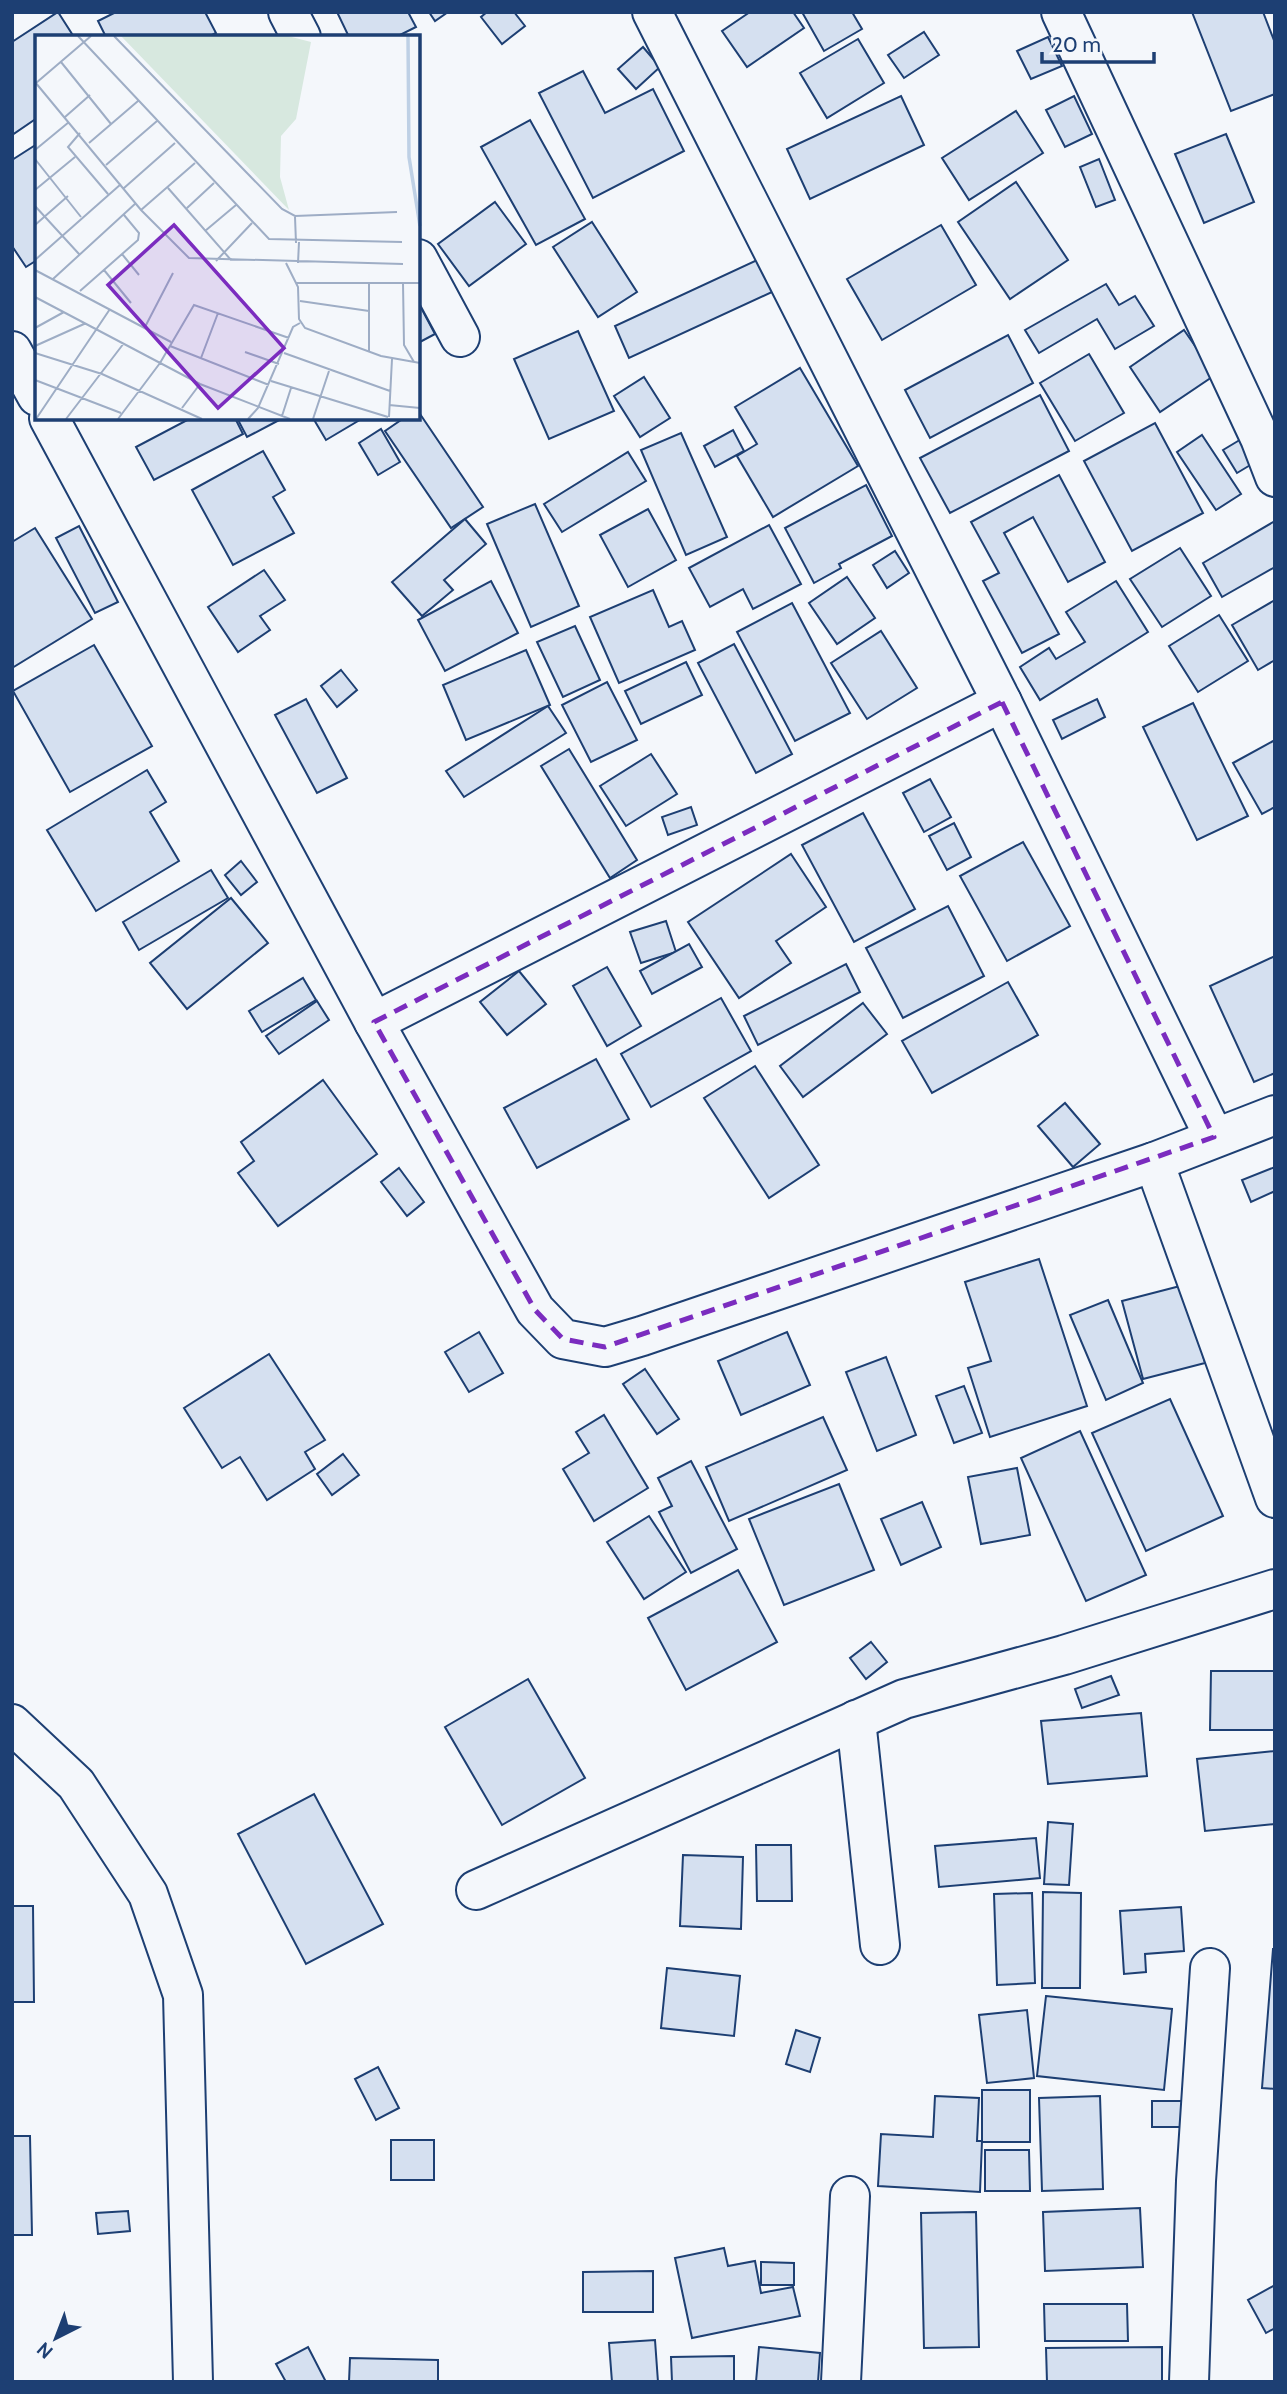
<svg xmlns="http://www.w3.org/2000/svg" width="1287" height="2394" viewBox="0 0 1287 2394" font-family="Cabin,sans-serif">
<rect width="100%" height="100%" fill="#f4f7fb"/>
<g fill="#d5e0f0" stroke="#1d3f73" stroke-width="2">
<path d="M 58,12 L 74,37 L 37,37 L 37,118 L 12,135 L 12,42 Z"/>
<path d="M 116,12 L 205,12 L 216,33 L 208,37 L 106,37 L 98,21 Z"/>
<path d="M 337,12 L 408,12 L 416,27 L 396,37 L 349,37 Z"/>
<path d="M 429,12 L 448,12 L 435,21 Z"/>
<path d="M 487,12 L 514,12 L 525,26 L 502,44 L 481,17 Z"/>
<path d="M 750,12 L 793,12 L 804,28 L 747,67 L 722,31 Z"/>
<path d="M 802,12 L 852,12 L 862,29 L 824,51 Z"/>
<path d="M 1192,12 L 1263,12 L 1275,43 L 1275,94 L 1231,111 Z"/>
<path d="M 924,32 L 939,55 L 904,78 L 888,55 Z"/>
<path d="M 1048,37 L 1062,66 L 1031,79 L 1017,51 Z"/>
<path d="M 858,39 L 884,83 L 827,118 L 800,73 Z"/>
<path d="M 643,47 L 660,67 L 636,89 L 618,69 Z"/>
<path d="M 583,71 L 605,113 L 653,89 L 684,151 L 593,198 L 539,93 Z"/>
<path d="M 901,96 L 924,145 L 810,199 L 787,149 Z"/>
<path d="M 1074,96 L 1092,134 L 1065,147 L 1046,110 Z"/>
<path d="M 1016,111 L 1043,153 L 969,200 L 942,158 Z"/>
<path d="M 530,120 L 585,219 L 536,245 L 481,147 Z"/>
<path d="M 1226,134 L 1254,202 L 1204,223 L 1175,154 Z"/>
<path d="M 37,144 L 37,260 L 26,267 L 12,246 L 12,160 Z"/>
<path d="M 1099,159 L 1115,200 L 1096,207 L 1080,167 Z"/>
<path d="M 1016,182 L 1068,260 L 1010,299 L 958,222 Z"/>
<path d="M 495,202 L 526,244 L 469,286 L 438,244 Z"/>
<path d="M 592,222 L 637,292 L 598,317 L 553,247 Z"/>
<path d="M 941,225 L 976,285 L 882,340 L 847,279 Z"/>
<path d="M 770,254 L 785,286 L 629,358 L 615,326 Z"/>
<path d="M 1106,284 L 1119,305 L 1135,296 L 1154,326 L 1115,349 L 1097,319 L 1039,353 L 1025,330 Z"/>
<path d="M 418,302 L 435,334 L 418,343 Z"/>
<path d="M 1184,330 L 1215,375 L 1160,412 L 1130,367 Z"/>
<path d="M 578,331 L 614,411 L 549,439 L 514,359 Z"/>
<path d="M 1008,335 L 1033,383 L 930,438 L 905,390 Z"/>
<path d="M 1089,354 L 1124,413 L 1075,441 L 1040,383 Z"/>
<path d="M 800,368 L 858,466 L 773,517 L 737,456 L 757,444 L 735,407 Z"/>
<path d="M 644,377 L 670,418 L 640,437 L 614,396 Z"/>
<path d="M 1040,395 L 1069,451 L 950,513 L 920,458 Z"/>
<path d="M 418,411 L 483,507 L 451,528 L 385,431 L 404,418 L 418,418 Z"/>
<path d="M 191,418 L 235,418 L 243,434 L 154,480 L 136,447 Z"/>
<path d="M 237,418 L 283,418 L 247,437 Z"/>
<path d="M 313,418 L 363,418 L 326,440 Z"/>
<path d="M 1155,423 L 1203,513 L 1132,551 L 1084,461 Z"/>
<path d="M 381,429 L 400,462 L 378,475 L 359,443 Z"/>
<path d="M 733,430 L 744,451 L 715,467 L 704,446 Z"/>
<path d="M 681,433 L 727,537 L 686,555 L 641,450 Z"/>
<path d="M 1202,435 L 1241,494 L 1216,510 L 1177,452 Z"/>
<path d="M 1248,435 L 1262,458 L 1237,473 L 1223,450 Z"/>
<path d="M 263,451 L 285,490 L 273,497 L 294,533 L 233,565 L 192,490 Z"/>
<path d="M 628,452 L 646,481 L 562,532 L 544,504 Z"/>
<path d="M 1059,475 L 1105,562 L 1068,582 L 1033,517 L 1004,533 L 1059,634 L 1022,653 L 983,581 L 999,573 L 971,522 Z"/>
<path d="M 866,485 L 892,536 L 839,564 L 841,568 L 814,583 L 785,528 Z"/>
<path d="M 535,504 L 579,606 L 531,627 L 487,524 Z"/>
<path d="M 648,509 L 676,560 L 628,587 L 600,535 Z"/>
<path d="M 465,519 L 486,544 L 444,580 L 453,590 L 422,616 L 392,582 Z"/>
<path d="M 1275,521 L 1275,567 L 1222,597 L 1203,563 Z"/>
<path d="M 769,525 L 801,584 L 753,609 L 743,589 L 710,607 L 689,568 Z"/>
<path d="M 79,526 L 118,602 L 95,613 L 56,538 Z"/>
<path d="M 35,528 L 92,619 L 12,668 L 12,542 Z"/>
<path d="M 1180,548 L 1211,596 L 1162,627 L 1130,579 Z"/>
<path d="M 895,551 L 909,573 L 887,588 L 873,565 Z"/>
<path d="M 264,570 L 285,600 L 260,616 L 270,630 L 238,652 L 208,607 Z"/>
<path d="M 847,577 L 875,618 L 837,644 L 809,603 Z"/>
<path d="M 491,581 L 518,633 L 445,671 L 418,620 Z"/>
<path d="M 1116,581 L 1148,632 L 1040,700 L 1020,667 L 1049,648 L 1056,659 L 1085,642 L 1066,612 Z"/>
<path d="M 653,590 L 669,627 L 682,621 L 695,650 L 619,683 L 590,617 Z"/>
<path d="M 1275,600 L 1275,660 L 1258,670 L 1232,625 Z"/>
<path d="M 792,603 L 850,713 L 795,741 L 737,632 Z"/>
<path d="M 1219,615 L 1248,661 L 1198,692 L 1169,646 Z"/>
<path d="M 575,626 L 600,680 L 563,697 L 537,642 Z"/>
<path d="M 881,631 L 917,688 L 867,719 L 831,663 Z"/>
<path d="M 734,644 L 792,754 L 756,773 L 698,663 Z"/>
<path d="M 94,645 L 152,746 L 70,792 L 13,691 Z"/>
<path d="M 526,650 L 550,705 L 466,740 L 443,685 Z"/>
<path d="M 686,662 L 702,695 L 641,724 L 625,691 Z"/>
<path d="M 341,670 L 357,690 L 337,707 L 321,686 Z"/>
<path d="M 607,682 L 637,740 L 591,762 L 562,705 Z"/>
<path d="M 306,699 L 347,778 L 317,793 L 275,715 Z"/>
<path d="M 1097,699 L 1105,717 L 1062,739 L 1053,720 Z"/>
<path d="M 1193,703 L 1248,816 L 1197,840 L 1143,727 Z"/>
<path d="M 548,706 L 566,733 L 464,797 L 446,771 Z"/>
<path d="M 1275,740 L 1275,807 L 1262,814 L 1233,763 Z"/>
<path d="M 569,749 L 637,860 L 610,878 L 541,766 Z"/>
<path d="M 651,754 L 677,794 L 626,826 L 600,786 Z"/>
<path d="M 147,770 L 166,802 L 150,812 L 179,861 L 96,911 L 47,830 Z"/>
<path d="M 930,779 L 951,817 L 924,832 L 903,793 Z"/>
<path d="M 691,807 L 697,825 L 668,835 L 662,817 Z"/>
<path d="M 863,813 L 915,909 L 854,942 L 802,845 Z"/>
<path d="M 954,823 L 971,857 L 947,870 L 929,836 Z"/>
<path d="M 1023,842 L 1070,926 L 1007,961 L 960,876 Z"/>
<path d="M 791,854 L 826,907 L 776,941 L 791,963 L 739,998 L 688,922 Z"/>
<path d="M 241,861 L 257,882 L 241,895 L 225,875 Z"/>
<path d="M 211,870 L 228,898 L 139,950 L 123,922 Z"/>
<path d="M 231,898 L 268,943 L 187,1009 L 150,963 Z"/>
<path d="M 948,906 L 984,976 L 903,1018 L 866,948 Z"/>
<path d="M 666,921 L 676,952 L 641,963 L 630,932 Z"/>
<path d="M 689,944 L 702,967 L 652,994 L 640,971 Z"/>
<path d="M 1275,956 L 1275,1073 L 1254,1082 L 1210,986 Z"/>
<path d="M 846,964 L 860,992 L 758,1045 L 744,1016 Z"/>
<path d="M 607,967 L 641,1026 L 607,1046 L 573,986 Z"/>
<path d="M 519,971 L 546,1004 L 507,1035 L 480,1002 Z"/>
<path d="M 303,978 L 316,1000 L 262,1032 L 249,1011 Z"/>
<path d="M 1008,982 L 1038,1035 L 932,1093 L 902,1041 Z"/>
<path d="M 721,998 L 751,1051 L 651,1107 L 621,1054 Z"/>
<path d="M 317,1001 L 329,1020 L 279,1054 L 266,1036 Z"/>
<path d="M 863,1003 L 887,1034 L 803,1097 L 780,1066 Z"/>
<path d="M 596,1059 L 629,1119 L 537,1168 L 504,1108 Z"/>
<path d="M 755,1066 L 819,1165 L 769,1198 L 704,1098 Z"/>
<path d="M 323,1080 L 377,1154 L 278,1226 L 238,1173 L 254,1161 L 241,1142 Z"/>
<path d="M 1065,1103 L 1100,1144 L 1073,1167 L 1038,1126 Z"/>
<path d="M 1275,1167 L 1275,1191 L 1251,1202 L 1242,1180 Z"/>
<path d="M 399,1168 L 424,1202 L 407,1216 L 381,1182 Z"/>
<path d="M 1039,1259 L 1087,1406 L 990,1437 L 968,1368 L 991,1361 L 965,1282 Z"/>
<path d="M 1184,1285 L 1205,1363 L 1143,1379 L 1122,1301 Z"/>
<path d="M 1108,1300 L 1143,1383 L 1106,1400 L 1070,1315 Z"/>
<path d="M 479,1332 L 503,1373 L 469,1392 L 445,1352 Z"/>
<path d="M 787,1332 L 810,1385 L 741,1415 L 718,1361 Z"/>
<path d="M 269,1354 L 325,1440 L 305,1452 L 315,1469 L 267,1500 L 240,1457 L 222,1468 L 184,1408 Z"/>
<path d="M 886,1357 L 916,1435 L 877,1451 L 846,1372 Z"/>
<path d="M 645,1369 L 679,1419 L 657,1434 L 623,1384 Z"/>
<path d="M 964,1386 L 982,1433 L 954,1443 L 936,1396 Z"/>
<path d="M 1170,1399 L 1223,1516 L 1146,1551 L 1092,1433 Z"/>
<path d="M 604,1415 L 648,1488 L 594,1521 L 563,1469 L 589,1453 L 576,1432 Z"/>
<path d="M 823,1417 L 847,1470 L 729,1521 L 706,1467 Z"/>
<path d="M 1080,1431 L 1146,1575 L 1086,1601 L 1021,1458 Z"/>
<path d="M 343,1454 L 359,1475 L 332,1495 L 317,1474 Z"/>
<path d="M 691,1461 L 737,1549 L 691,1573 L 659,1512 L 672,1506 L 658,1478 Z"/>
<path d="M 1017,1468 L 1030,1535 L 981,1544 L 968,1477 Z"/>
<path d="M 839,1484 L 874,1570 L 784,1605 L 749,1519 Z"/>
<path d="M 922,1502 L 941,1547 L 901,1565 L 881,1519 Z"/>
<path d="M 649,1516 L 686,1572 L 644,1599 L 607,1542 Z"/>
<path d="M 738,1570 L 777,1642 L 686,1690 L 648,1618 Z"/>
<path d="M 871,1642 L 887,1662 L 866,1679 L 850,1658 Z"/>
<path d="M 1211,1671 L 1275,1671 L 1275,1730 L 1210,1730 Z"/>
<path d="M 1111,1676 L 1119,1695 L 1082,1708 L 1075,1689 Z"/>
<path d="M 528,1679 L 585,1778 L 502,1825 L 445,1727 Z"/>
<path d="M 1141,1713 L 1147,1776 L 1048,1784 L 1041,1721 Z"/>
<path d="M 1275,1751 L 1275,1824 L 1205,1831 L 1197,1759 Z"/>
<path d="M 314,1794 L 383,1924 L 306,1964 L 238,1834 Z"/>
<path d="M 1048,1822 L 1073,1824 L 1069,1885 L 1044,1884 Z"/>
<path d="M 1036,1838 L 1040,1878 L 939,1887 L 935,1846 Z"/>
<path d="M 756,1845 L 791,1845 L 792,1901 L 757,1901 Z"/>
<path d="M 683,1855 L 743,1857 L 741,1929 L 680,1926 Z"/>
<path d="M 1043,1892 L 1081,1893 L 1080,1988 L 1042,1988 Z"/>
<path d="M 1032,1893 L 1035,1983 L 997,1985 L 994,1894 Z"/>
<path d="M 12,1906 L 33,1906 L 34,2002 L 12,2002 Z"/>
<path d="M 1181,1907 L 1184,1951 L 1145,1954 L 1146,1972 L 1124,1974 L 1120,1911 Z"/>
<path d="M 1273,1949 L 1275,1949 L 1275,2089 L 1262,2088 Z"/>
<path d="M 667,1968 L 740,1976 L 734,2036 L 661,2028 Z"/>
<path d="M 1046,1996 L 1172,2009 L 1164,2090 L 1037,2076 Z"/>
<path d="M 1027,2010 L 1034,2078 L 987,2083 L 979,2015 Z"/>
<path d="M 796,2030 L 820,2038 L 810,2072 L 786,2064 Z"/>
<path d="M 378,2067 L 399,2108 L 376,2120 L 355,2079 Z"/>
<rect x="982" y="2090" width="48" height="52"/>
<path d="M 935,2096 L 979,2098 L 977,2141 L 982,2141 L 980,2192 L 878,2186 L 881,2134 L 933,2137 Z"/>
<path d="M 1100,2096 L 1103,2189 L 1042,2191 L 1039,2098 Z"/>
<path d="M 1152,2101 L 1186,2101 L 1185,2127 L 1152,2127 Z"/>
<path d="M 12,2136 L 30,2136 L 32,2235 L 12,2235 Z"/>
<rect x="391" y="2140" width="43" height="40"/>
<path d="M 985,2150 L 1029,2150 L 1030,2191 L 985,2191 Z"/>
<path d="M 1140,2208 L 1143,2267 L 1045,2271 L 1043,2212 Z"/>
<path d="M 128,2211 L 130,2231 L 98,2234 L 96,2213 Z"/>
<path d="M 976,2212 L 979,2347 L 924,2348 L 921,2213 Z"/>
<path d="M 724,2248 L 728,2266 L 755,2261 L 761,2293 L 793,2287 L 800,2316 L 692,2338 L 675,2258 Z"/>
<path d="M 761,2262 L 794,2263 L 794,2285 L 761,2285 Z"/>
<path d="M 653,2271 L 653,2312 L 583,2312 L 583,2272 Z"/>
<path d="M 1275,2285 L 1275,2328 L 1266,2333 L 1248,2300 Z"/>
<path d="M 1044,2304 L 1127,2304 L 1128,2341 L 1045,2341 Z"/>
<path d="M 655,2340 L 658,2382 L 612,2382 L 609,2343 Z"/>
<path d="M 308,2347 L 326,2382 L 286,2382 L 276,2364 Z"/>
<path d="M 759,2347 L 820,2353 L 818,2382 L 756,2382 Z"/>
<path d="M 1162,2347 L 1162,2382 L 1047,2382 L 1046,2348 Z"/>
<path d="M 734,2356 L 734,2382 L 672,2382 L 671,2357 Z"/>
<path d="M 350,2358 L 438,2360 L 438,2382 L 349,2382 Z"/>
</g>
<g fill="none" stroke-linecap="round" stroke-linejoin="round">
<defs>
<g id="minor">
<path d="M 288,12 L 301,37"/>
<path d="M 652,12 L 1002,702 L 1214,1137"/>
<path d="M 1061,12 L 1260,438 L 1275,477"/>
<path d="M 418,259 L 460,337"/>
<path d="M 12,351 L 37,396"/>
<path d="M 49,418 L 374,1022 L 535,1310 L 563,1339 L 605,1347 L 642,1336 L 1154,1162 L 1275,1115"/>
<path d="M 374,1022 L 1002,702"/>
<path d="M 1154,1162 L 1275,1498"/>
<path d="M 856,1720 L 880,1945"/>
<path d="M 12,1724 L 76,1784 L 148,1894 L 183,1995 L 193,2382"/>
<path d="M 476,1890 L 904,1699 L 1064,1655 L 1275,1589"/>
<path d="M 841,2382 L 850,2196"/>
<path d="M 1189,2382 L 1196,2181 L 1210,1968"/>
</g>
</defs>
<use href="#minor" stroke="#1d3f73" stroke-width="42"/>
<use href="#minor" stroke="#f4f7fb" stroke-width="38"/>
</g>
<path fill="none" stroke="#7b2cbf" stroke-width="5" stroke-dasharray="14 9" stroke-linejoin="round" d="M 1002,702 L 1214,1137 L 605,1347 L 563,1339 L 535,1310 L 374,1022 Z"/>
<g transform="translate(35 35)">
<rect width="385" height="385" fill="#f4f7fb"/>
<path d="M 86,1 L 253,1 L 276,7 L 261,84 L 246,101 L 245,142 L 254,175 Z" fill="#d7e8df"/>
<path fill="none" stroke="#bed0e5" stroke-width="3.5" d="M 373,1 L 374,122 L 385,191"/>
<path fill="none" stroke="#9eadc5" stroke-width="2" d="M 43,1 L 234,204 L 367,207M 79,1 L 247,174 L 260,181 L 362,177M 26,27 L 76,89M 0,47 L 106,175 L 154,223 L 368,229M 1,48 L 56,1M 30,82 L 55,60M 45,98 L 33,112 L 73,159M 54,108 L 103,66M 0,115 L 34,87M 0,124 L 46,182M 71,130 L 122,86M 89,153 L 140,108M 133,153 L 196,225M 0,155 L 40,122M 0,171 L 44,219M 152,173 L 179,148M 106,175 L 160,128M 260,182 L 261,208M 0,190 L 33,161M 170,196 L 201,170M 87,219 L 104,240M 0,225 L 86,149M 181,226 L 217,188M 251,228 L 263,252 L 264,284 L 270,293 L 346,321 L 385,328M 263,228 L 264,207M 0,235 L 136,307M 69,235 L 96,268M 18,244 L 101,168M 261,248 L 385,248M 368,248 L 369,310 L 379,327M 45,256 L 103,205 L 104,198 L 89,180M 0,262 L 165,349 L 255,384M 265,266 L 334,276M 110,292 L 138,238M 0,293 L 29,277M 0,311 L 49,289M 135,311 L 234,350M 210,317 L 244,329M 334,317 L 334,247M 0,318 L 67,339 L 167,384M 249,318 L 355,356M 166,323 L 183,278M 0,345 L 86,378M 236,346 L 353,382M 354,370 L 385,373M 147,373 L 165,349M 247,381 L 256,353M 354,382 L 357,324M 1,384 L 75,274M 31,384 L 89,308M 83,384 L 125,328 L 159,270 L 254,303M 213,384 L 223,373 L 258,292 L 265,288M 278,384 L 294,336"/>
<path fill="#7b2cbf" fill-opacity="0.15" stroke="#7b2cbf" stroke-width="3.5" d="M 139,190 L 249,313 L 183,373 L 73,250 Z"/>
<rect width="385" height="385" fill="none" stroke="#1d3f73" stroke-width="3.5"/>
</g>
<rect width="1287" height="2394" fill="none" stroke="#1d3f73" stroke-width="28"/>
<g transform="translate(56 2338) rotate(222)" stroke="#f4f7fb" stroke-width="5" paint-order="stroke">
<path d="M0-5L12 26L0 18L-12 26Z" fill="#1d3f73"/>
<text y="-10" font-size="19" font-weight="bold" text-anchor="middle" fill="#1d3f73">N</text>
</g>
<path d="M1042 52v10h112v-10" fill="none" stroke="#1d3f73" stroke-width="3.5"/>
<text x="1052" y="52" font-size="21" fill="#1d3f73" stroke="#f4f7fb" stroke-width="5" paint-order="stroke">20 m</text>
</svg>
